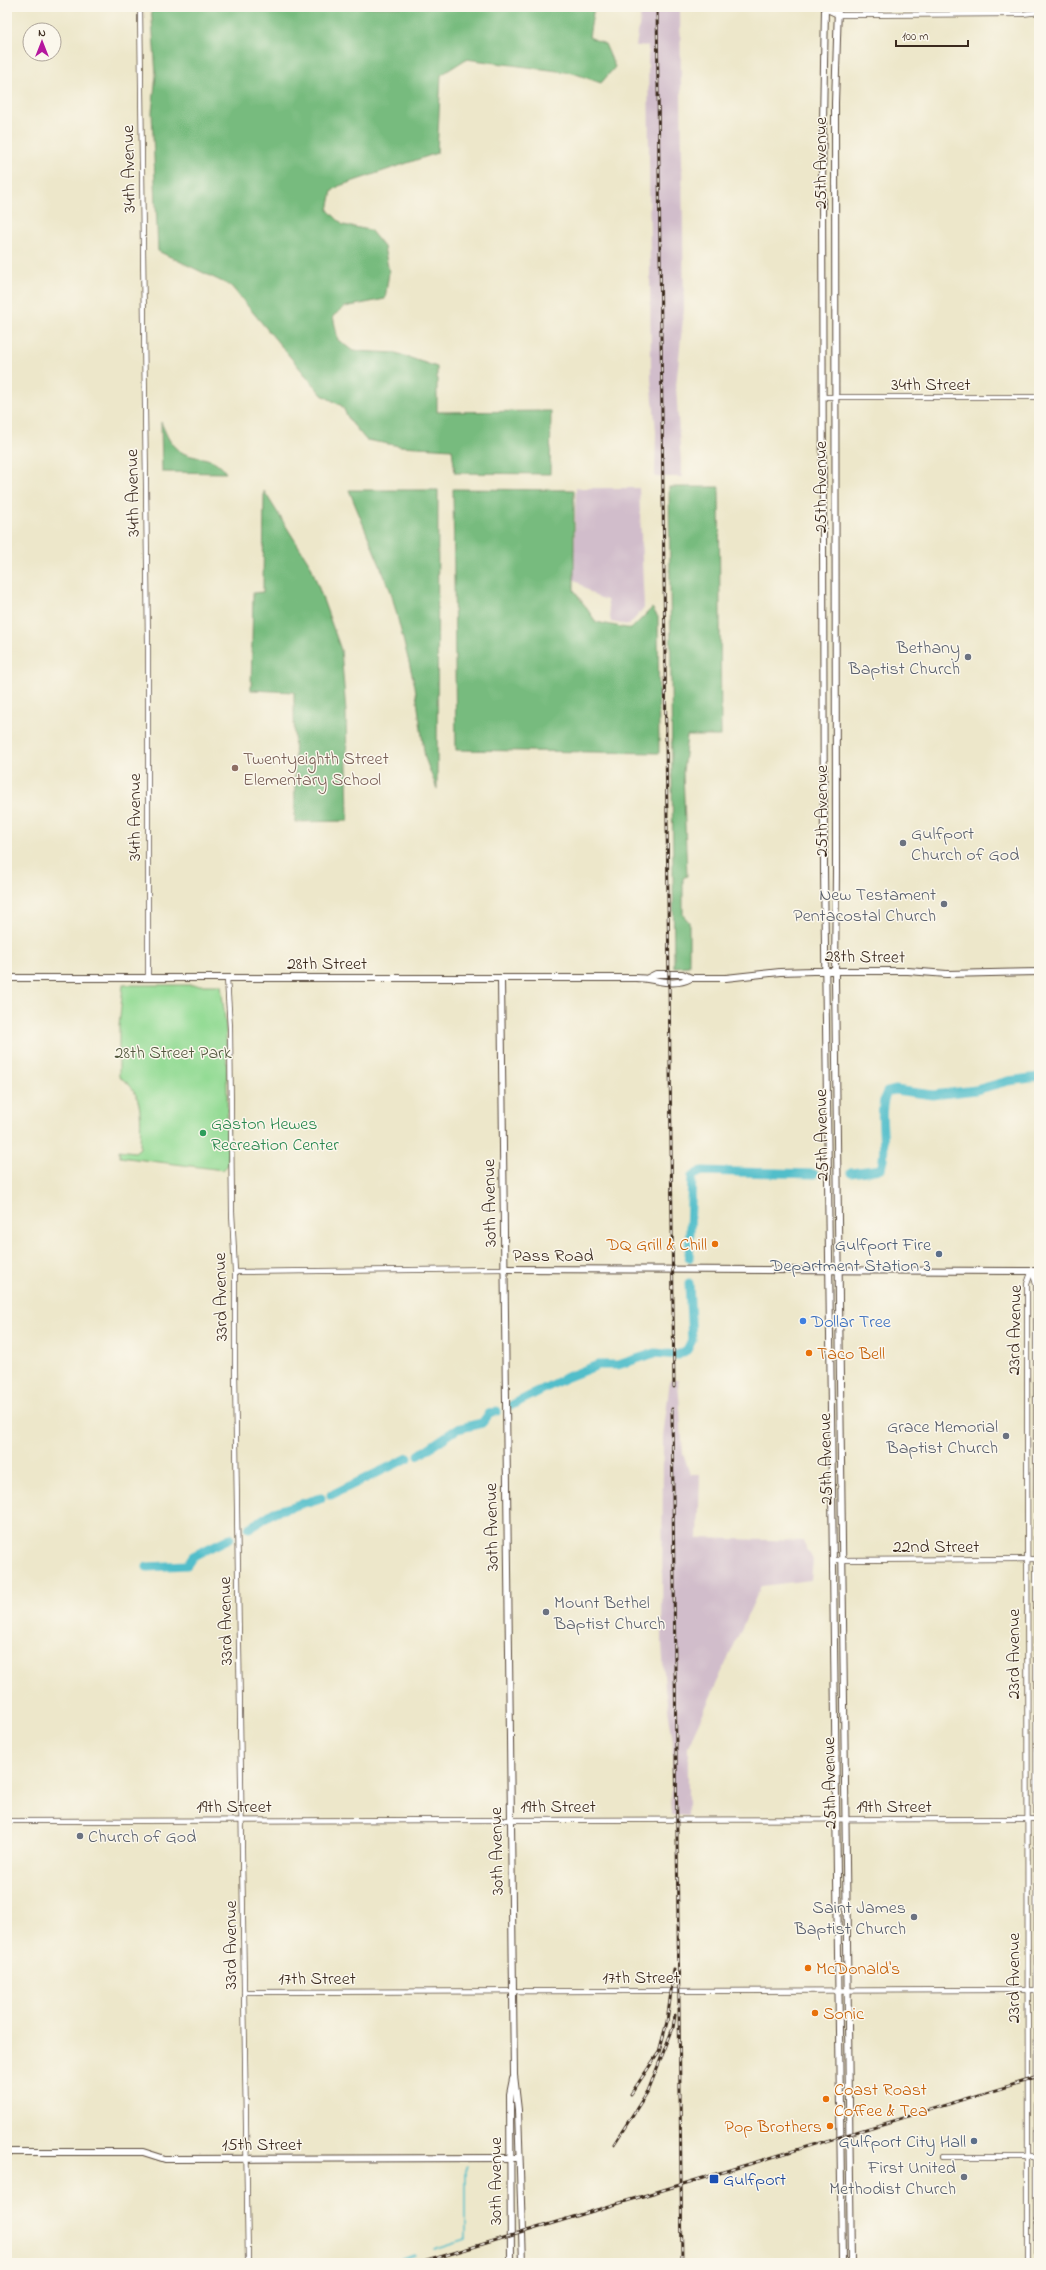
<svg xmlns="http://www.w3.org/2000/svg" width="1046" height="2270" viewBox="0 0 1046 2270" font-family="'Indie Flower',sans-serif">
<rect width="100%" height="100%" fill="#fbf7ec"/>
<filter id="ink" filterUnits="userSpaceOnUse"><feTurbulence type="fractalNoise" baseFrequency=".025" numOctaves="2"/><feDisplacementMap in="SourceGraphic" scale="8" xChannelSelector="R" yChannelSelector="G"/><feConvolveMatrix kernelMatrix="1 2 1 2 8 2 1 2 1" color-interpolation-filters="sRGB"/></filter>
<filter id="wash" filterUnits="userSpaceOnUse"><feTurbulence type="fractalNoise" baseFrequency=".012" numOctaves="4" result="noise"/><feDisplacementMap in="SourceGraphic" scale="16" xChannelSelector="R" yChannelSelector="G"/><feGaussianBlur stdDeviation="0.9" result="paint"/><feColorMatrix in="noise" values="0 0 0 0 0 0 0 0 0 0 0 0 0 0 0 0 0 1.4 0 .05"/><feComposite in="paint" operator="in"/></filter>
<g filter="url(#wash)">
<rect width="100%" height="100%" fill="#ede7ca"/>
<g fill="#d1bdcb">
<path d="M 642,7 L 680,7 L 684,309 L 676,387 L 682,477 L 655,477 L 656,431 L 651,379 L 648,46 L 636,46 Z"/>
<path d="M 576,488 L 639,488 L 644,608 L 629,625 L 611,622 L 607,600 L 595,596 L 574,579 Z"/>
<path d="M 670,1380 L 678,1380 L 683,1454 L 690,1474 L 700,1474 L 698,1538 L 803,1541 L 813,1560 L 811,1580 L 761,1586 L 688,1746 L 688,1816 L 671,1815 L 673,1741 L 665,1689 L 662,1644 L 663,1437 Z"/>
</g>
<path fill="#94db95" stroke="#68825a" d="M 123,985 L 221,985 L 226,1028 L 228,1149 L 228,1165 L 223,1170 L 120,1157 L 119,1150 L 135,1152 L 140,1148 C 140,1121 146,1092 119,1077 L 119,1027 Z"/>
<g fill="#77bb7e" stroke="#59724e">
<path d="M 151,7 L 594,7 L 589,37 L 605,44 L 615,67 L 601,83 L 573,73 L 466,59 L 441,75 L 437,153 L 339,186 L 332,191 L 328,210 L 343,225 L 370,230 L 384,247 L 389,272 L 385,299 L 345,307 L 333,316 L 338,340 L 353,351 L 396,353 L 437,367 L 437,412 L 551,411 L 550,474 L 455,473 L 452,449 L 400,446 L 366,440 L 350,421 L 342,406 L 322,395 L 231,286 L 158,251 L 152,112 L 156,75 Z"/>
<path d="M 161,422 C 165,431 169,443 177,449 C 194,463 212,451 226,473 L 162,472 Z"/>
<path d="M 669,487 L 719,487 L 721,736 L 687,736 L 683,772 L 687,876 L 683,878 L 683,915 L 689,922 L 689,966 L 674,967 Z"/>
<path d="M 453,489 L 574,490 L 574,590 L 596,622 L 631,629 L 652,608 L 658,617 L 659,753 L 456,750 Z"/>
<path d="M 349,490 L 438,490 L 437,789 L 425,758 L 415,686 L 391,592 Z"/>
<path d="M 264,491 L 311,566 L 341,650 L 346,712 L 348,821 L 295,822 L 294,692 L 251,690 L 253,593 L 263,592 Z"/>
</g>
<g fill="none" stroke-linecap="round" stroke-linejoin="round">
<g stroke="#51beca" stroke-width="1.5">
<path d="M 434,2249 L 466,2239 L 466,2167"/>
<path d="M 391,2263 L 414,2255"/>
</g>
<g stroke="#51beca" stroke-width="9">
<path d="M 851,1173 L 881,1169 C 889,1144 876,1115 887,1092 L 895,1090 L 933,1095 L 976,1090 L 1008,1081 L 1039,1077"/>
<path d="M 689,1258 L 692,1176 L 702,1171 L 814,1174"/>
<path d="M 512,1405 L 565,1378 L 598,1365 L 618,1365 L 655,1353 L 678,1355 L 687,1350 L 692,1340 L 689,1283"/>
<path d="M 419,1455 L 457,1429 L 482,1423 L 489,1414 L 497,1411"/>
<path d="M 331,1495 L 408,1458"/>
<path d="M 249,1528 L 274,1512 L 321,1498"/>
<path d="M 147,1567 L 187,1565 L 193,1556 L 230,1538"/>
</g>
</g>
</g>
<g filter="url(#ink)">
<g fill="none" stroke-linecap="round" stroke-linejoin="round">
<defs>
<g id="minor">
<path d="M 140,7 L 148,645 L 148,978"/>
<path d="M 825,9 L 838,15 L 1022,14 L 1039,12"/>
<path d="M 822,397 L 1039,397"/>
<path d="M 227,978 L 230,1028 L 232,1212 L 235,1272 L 235,1371 L 248,2263"/>
<path d="M 1032,1271 L 1036,1284 L 1037,2263"/>
<path d="M 235,1272 L 504,1269"/>
<path d="M 833,1560 L 1039,1559"/>
<path d="M 7,1821 L 1036,1819"/>
<path d="M 244,1992 L 1038,1990"/>
<path d="M 942,2157 L 1038,2157"/>
<path d="M 1028,2263 L 1027,1284 L 1032,1270"/>
</g>
<g id="major">
<path d="M 825,7 L 822,181 L 824,870 L 842,2263"/>
<path d="M 838,7 L 835,103 L 836,870 L 835,979 L 851,2263"/>
<path d="M 7,978 L 636,978 C 655,978 672,988 691,978"/>
<path d="M 501,978 L 514,2075 L 518,2110 L 523,2263"/>
<path d="M 648,978 L 656,974 L 682,974 L 691,978 L 726,978 L 780,972 L 813,971 L 908,971 L 947,974 L 1039,972"/>
<path d="M 504,1269 L 1039,1271"/>
<path d="M 7,2152 L 143,2152 L 165,2159 L 519,2158"/>
<path d="M 511,2263 L 510,2094 L 513,2079"/>
</g>
</defs>
<use href="#minor" stroke="#564638" stroke-width="6"/>
<use href="#major" stroke="#564638" stroke-width="8"/>
<use href="#minor" stroke="#fff" stroke-width="4.5"/>
<use href="#major" stroke="#fff" stroke-width="6"/>
<defs>
<g id="rail">
<path d="M 657,7 L 674,1387"/>
<path d="M 672,1409 L 682,2263"/>
<path d="M 631,2094 L 659,2052 L 667,2022 L 674,1969"/>
<path d="M 614,2144 L 648,2091 L 673,2028 L 675,2015"/>
<path d="M 420,2263 L 1039,2077"/>
</g>
</defs>
<use href="#rail" stroke="#3b2a1e" stroke-width="3"/>
<use href="#rail" stroke="#fbf7ec" stroke-width="1.5" stroke-dasharray="4.5" stroke-linecap="butt"/>
</g>
</g>
<g fill="#6b7280" stroke="#fbf7ec" stroke-width="1.5">
<circle cx="968" cy="657" r="4"/>
<circle cx="903" cy="843" r="4"/>
<circle cx="944" cy="904" r="4"/>
<circle cx="1006" cy="1436" r="4"/>
<circle cx="546" cy="1612" r="4"/>
<circle cx="80" cy="1836" r="4"/>
<circle cx="914" cy="1917" r="4"/>
<circle cx="964" cy="2177" r="4"/>
</g>
<circle fill="#8d6e63" stroke="#fbf7ec" stroke-width="1.5" cx="235" cy="768" r="4"/>
<circle fill="#2e9e5b" stroke="#fbf7ec" stroke-width="1.5" cx="203" cy="1133" r="4"/>
<g fill="#e8710a" stroke="#fbf7ec" stroke-width="1.5">
<circle cx="715" cy="1244" r="4"/>
<circle cx="809" cy="1353" r="4"/>
<circle cx="808" cy="1968" r="4"/>
<circle cx="815" cy="2013" r="4"/>
<circle cx="826" cy="2099" r="4"/>
<circle cx="830" cy="2126" r="4"/>
</g>
<g fill="#5c6f8a" stroke="#fbf7ec" stroke-width="1.5">
<circle cx="939" cy="1254" r="4"/>
<circle cx="974" cy="2141" r="4"/>
</g>
<circle fill="#3f7fe0" stroke="#fbf7ec" stroke-width="1.5" cx="803" cy="1321" r="4"/>
<rect fill="#1a4fb4" stroke="#fbf7ec" stroke-width="1.5" x="709" y="2174" width="10" height="10" rx="2"/>
<g text-anchor="middle" stroke-width="3" stroke-linejoin="round" paint-order="stroke">
<g font-size="18" fill="#3b2a1e" stroke="#fbf7ec">
<text transform="translate(820 163) rotate(-90)" y="6">25th Avenue</text>
<text transform="translate(128 169) rotate(-91)" y="6">34th Avenue</text>
<text x="931" y="390">34th Street</text>
<text transform="translate(820 487) rotate(-90)" y="6">25th Avenue</text>
<text transform="translate(132 493) rotate(-91)" y="6">34th Avenue</text>
<text transform="translate(821 811) rotate(-90)" y="6">25th Avenue</text>
<text transform="translate(134 817) rotate(-90)" y="6">34th Avenue</text>
<text transform="translate(865 956) rotate(1)" y="6">28th Street</text>
<text x="327" y="969">28th Street</text>
<text transform="translate(821 1135) rotate(-91)" y="6">25th Avenue</text>
<text transform="translate(489 1203) rotate(-91)" y="6">30th Avenue</text>
<text x="553" y="1261">Pass Road</text>
<text transform="translate(220 1297) rotate(-91)" y="6">33rd Avenue</text>
<text transform="translate(1014 1330) rotate(-89)" y="6">23rd Avenue</text>
<text transform="translate(825 1459) rotate(-91)" y="6">25th Avenue</text>
<text transform="translate(491 1527) rotate(-91)" y="6">30th Avenue</text>
<text x="936" y="1552">22nd Street</text>
<text transform="translate(225 1621) rotate(-91)" y="6">33rd Avenue</text>
<text transform="translate(1013 1654) rotate(-90)" y="6">23rd Avenue</text>
<text transform="translate(829 1783) rotate(-91)" y="6">25th Avenue</text>
<text x="234" y="1812">19th Street</text>
<text x="558" y="1812">19th Street</text>
<text x="894" y="1812">19th Street</text>
<text transform="translate(496 1851) rotate(-91)" y="6">30th Avenue</text>
<text transform="translate(230 1945) rotate(-90)" y="6">33rd Avenue</text>
<text x="641" y="1983">17th Street</text>
<text x="317" y="1984">17th Street</text>
<text transform="translate(1013 1978) rotate(-90)" y="6">23rd Avenue</text>
<text x="262" y="2150">15th Street</text>
<text transform="translate(495 2181) rotate(-90)" y="6">30th Avenue</text>
</g>
<g font-size="18" fill="#5b616d" stroke="#fbf7ec" text-anchor="end">
<text x="960" y="653">Bethany<tspan x="960" dy="21">Baptist Church</tspan></text>
<text x="911" y="839" text-anchor="start">Gulfport<tspan x="911" dy="21">Church of God</tspan></text>
<text x="936" y="900">New Testament<tspan x="936" dy="21">Pentacostal Church</tspan></text>
<text x="998" y="1432">Grace Memorial<tspan x="998" dy="21">Baptist Church</tspan></text>
<text x="554" y="1608" text-anchor="start">Mount Bethel<tspan x="554" dy="21">Baptist Church</tspan></text>
<text x="88" y="1842" text-anchor="start">Church of God</text>
<text x="906" y="1913">Saint James<tspan x="906" dy="21">Baptist Church</tspan></text>
<text x="956" y="2173">First United<tspan x="956" dy="21">Methodist Church</tspan></text>
</g>
<g font-size="18" fill="#785e54" stroke="#fbf7ec" text-anchor="start">
<text x="243" y="764">Twentyeighth Street<tspan x="243" dy="21">Elementary School</tspan></text>
</g>
<g font-size="18" fill="#51563c" stroke="#fbf7ec">
<text x="173" y="1058">28th Street Park</text>
</g>
<g font-size="18" fill="#27864d" stroke="#fbf7ec" text-anchor="start">
<text x="211" y="1129">Gaston Hewes<tspan x="211" dy="21">Recreation Center</tspan></text>
</g>
<g font-size="18" fill="#c56008" stroke="#fbf7ec" text-anchor="start">
<text x="707" y="1250" text-anchor="end">DQ Grill &amp; Chill</text>
<text x="817" y="1359">Taco Bell</text>
<text x="816" y="1974">McDonald's</text>
<text x="823" y="2019">Sonic</text>
<text x="834" y="2095">Coast Roast<tspan x="834" dy="21">Coffee &amp; Tea</tspan></text>
<text x="822" y="2132" text-anchor="end">Pop Brothers</text>
</g>
<g font-size="18" fill="#4e5e75" stroke="#fbf7ec" text-anchor="end">
<text x="931" y="1250">Gulfport Fire<tspan x="931" dy="21">Department Station 3</tspan></text>
<text x="966" y="2147">Gulfport City Hall</text>
</g>
<g font-size="18" fill="#366cbe" stroke="#fbf7ec" text-anchor="start">
<text x="811" y="1327">Dollar Tree</text>
</g>
<g font-size="18" fill="#164399" stroke="#fbf7ec" text-anchor="start">
<text x="723" y="2185">Gulfport</text>
</g>
</g>
<rect width="1046" height="2270" fill="none" stroke="#fbf7ec" stroke-width="24"/>
<g transform="translate(42 42)"><circle r="19" fill="#fbf7ec" stroke="#aea59a"/>
<path d="M0-3L7 15L0 10L-7 15Z" fill="#b5179e"/>
<text y="-6" font-size="11" font-weight="bold" text-anchor="middle" fill="#3b2a1e">N</text>
</g>
<path d="M896 40v6h72v-6" fill="none" stroke="#3b2a1e" stroke-width="2"/>
<text x="902" y="40" font-size="12" fill="#3b2a1e" stroke="#fbf7ec" stroke-width="3" paint-order="stroke">100 m</text>
</svg>
